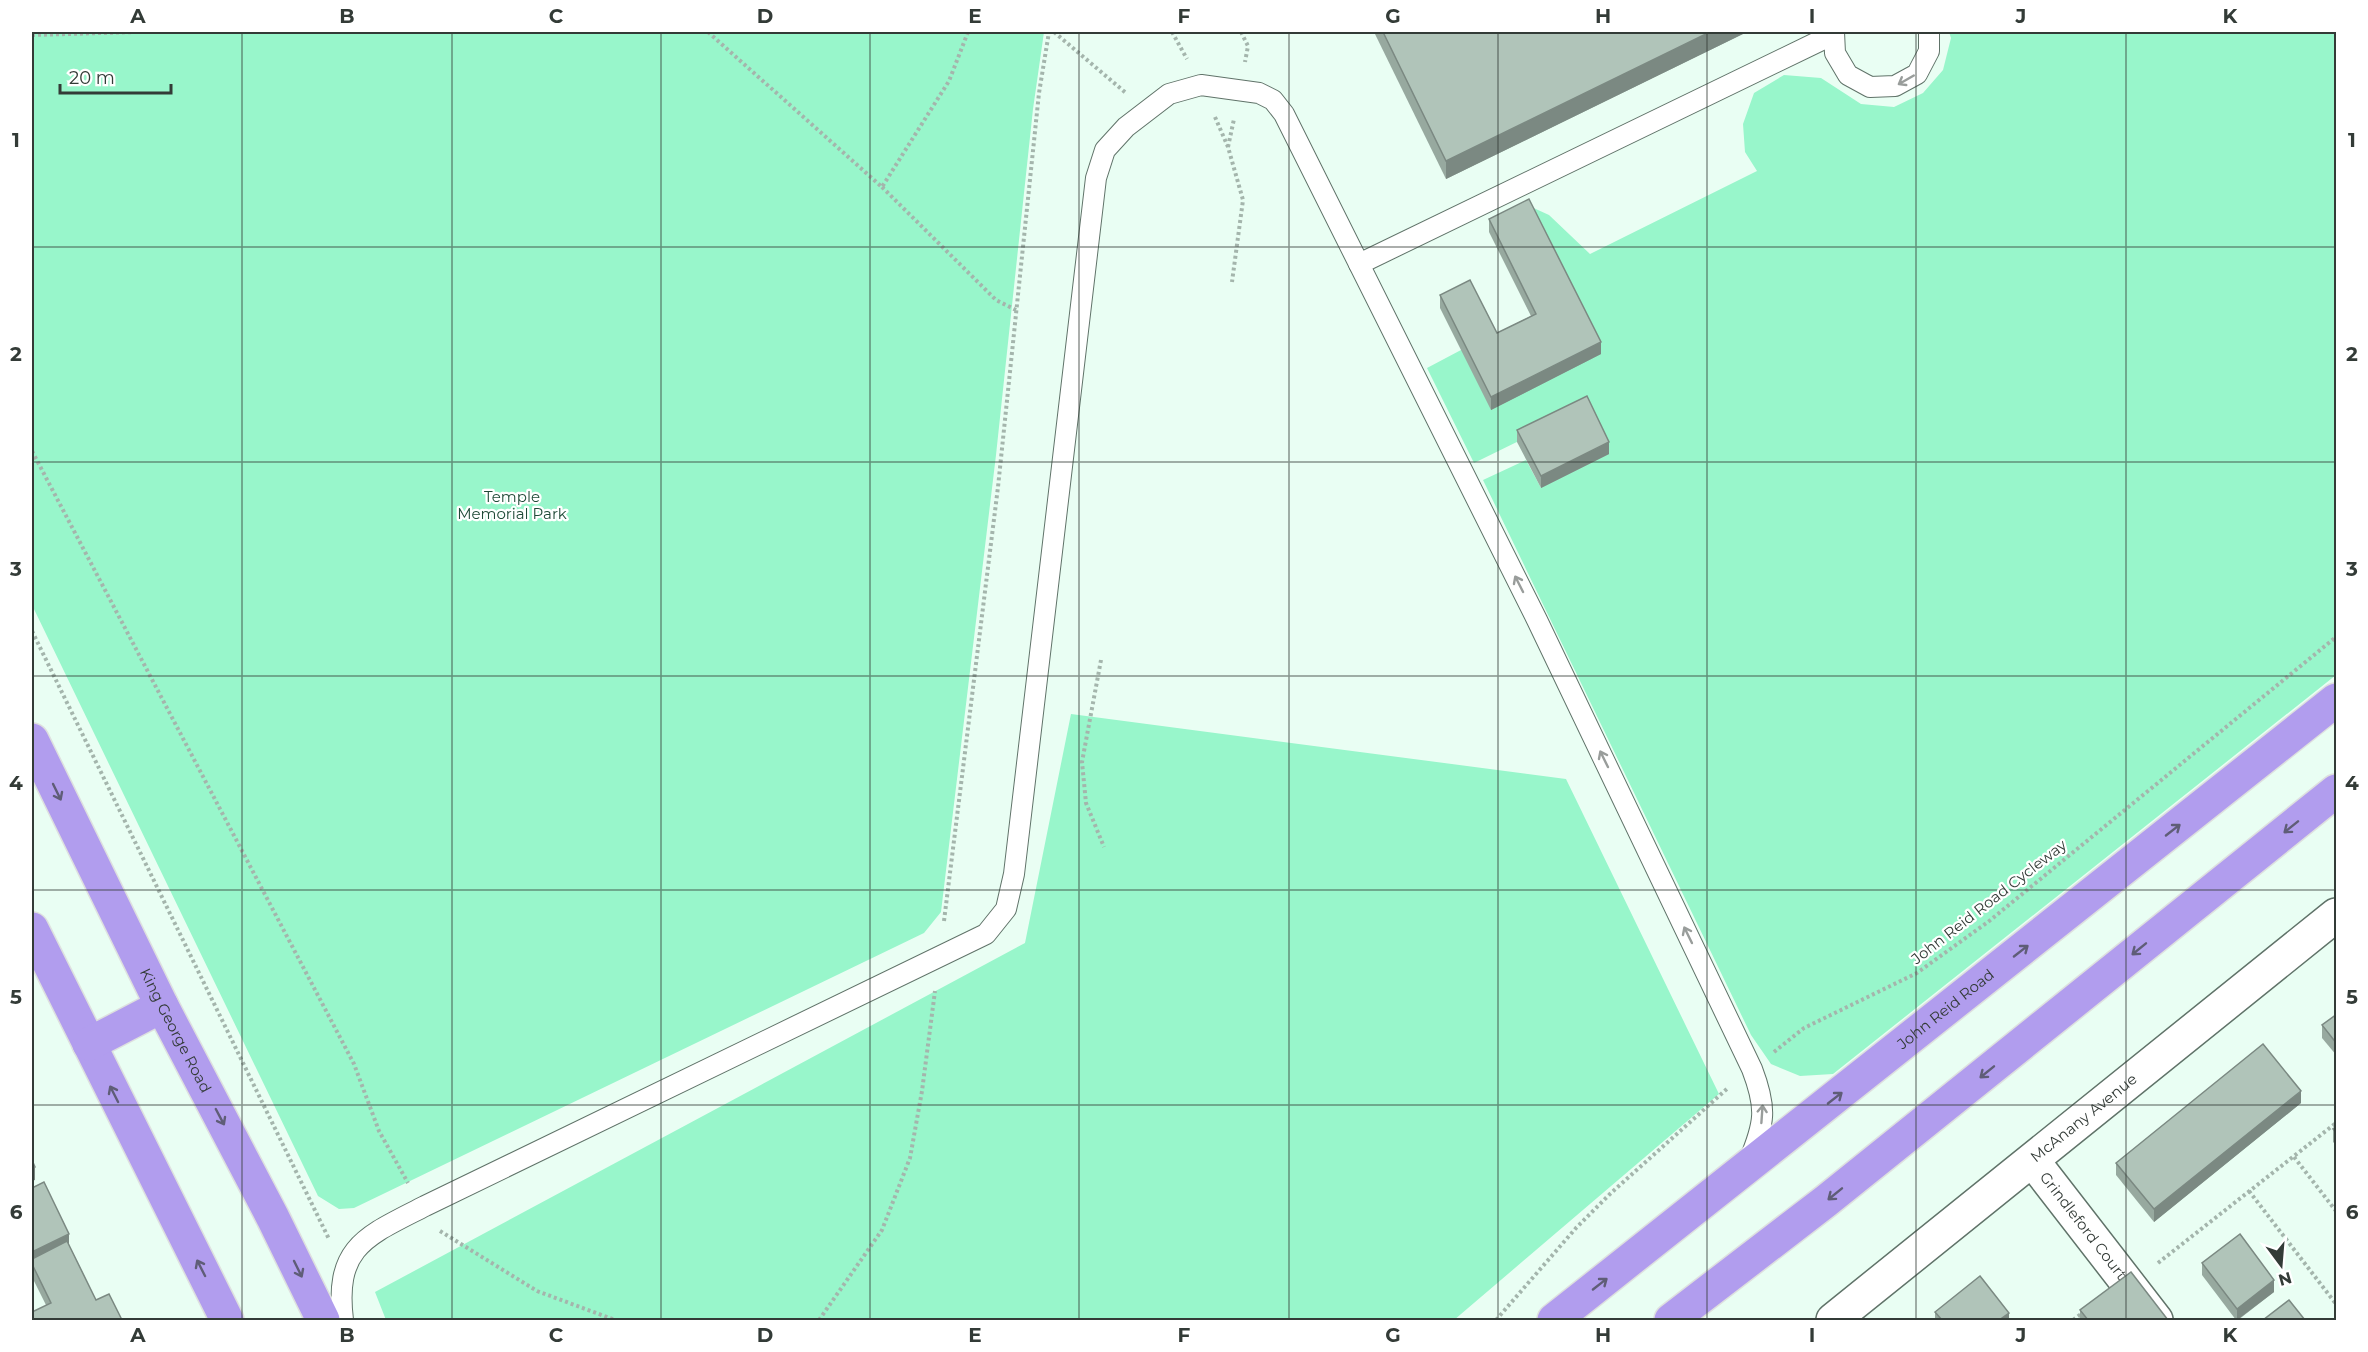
<svg xmlns="http://www.w3.org/2000/svg" width="2368" height="1352" viewBox="0 0 2368 1352" font-family="Montserrat,sans-serif">
<rect width="100%" height="100%" fill="#e9fef3"/>
<g fill="#98f6cb">
<path d="M 32,32 L 1044,32 L 1033,109 L 996,455 L 941,912 L 924,933 L 354,1208 L 339,1209 L 318,1196 L 32,605 Z"/>
<path d="M 1949,32 L 2336,32 L 2336,675 L 1833,1074 L 1800,1076 L 1771,1064 L 1751,1035 L 1483,480 L 1526,460 L 1541,488 L 1586,408 L 1474,463 L 1427,368 L 1461,350 L 1601,354 L 1527,205 L 1549,215 L 1590,254 L 1757,171 L 1745,152 L 1743,124 L 1754,93 L 1784,75 L 1821,78 L 1861,104 L 1894,107 L 1923,93 L 1943,70 L 1951,38 Z"/>
<path d="M 1071,714 L 1566,779 L 1719,1094 L 1454,1320 L 386,1320 L 375,1292 L 1025,943 Z"/>
</g>
<g fill="none" stroke-linecap="round" stroke-linejoin="round">
<defs>
<g id="lane">
<path d="M 1834,32 L 1835,53 L 1848,75 L 1870,87 L 1895,86 L 1917,74 L 1929,51 L 1929,32"/>
<path d="M 1359,264 L 1834,34"/>
<path d="M 343,1320 C 334,1246 367,1236 425,1206 L 986,934 L 1006,909 L 1014,874 L 1096,178 L 1105,150 L 1126,127 L 1169,94 L 1201,85 L 1259,93 L 1273,100 L 1284,114 L 1537,620 L 1752,1069 C 1767,1108 1765,1123 1749,1161"/>
</g>
<g id="street">
<path id="s1" d="M 2033,1161 L 2156,1320"/>
<path id="s2" d="M 1833,1320 L 2336,915"/>
</g>
<g id="highway">
<path id="s3" d="M 32,740 L 162,1006 L 273,1218 L 323,1320"/>
<path d="M 32,929 L 227,1320"/>
<path d="M 89,1044 L 162,1006"/>
<path id="s4" d="M 1554,1320 L 2336,700"/>
<path d="M 1671,1320 L 1826,1201 L 2336,791"/>
</g>
</defs>
<use href="#lane" stroke="#607369" stroke-width="22"/>
<use href="#street" stroke="#607369" stroke-width="36"/>
<use href="#highway" stroke="#dee0df" stroke-width="36"/>
<g stroke="#a4b5ac" stroke-width="4" stroke-dasharray="3 3" stroke-linecap="butt">
<path d="M 708,32 L 882,187 L 949,81 L 968,32"/>
<path d="M 1054,32 L 1126,93"/>
<path d="M 1172,32 L 1187,59"/>
<path d="M 1241,32 L 1248,46 L 1245,62"/>
<path d="M 32,35 L 137,32"/>
<path d="M 1215,117 L 1228,147 L 1243,200 L 1232,282"/>
<path d="M 1228,147 L 1234,119"/>
<path d="M 882,187 L 996,300 L 1016,310"/>
<path d="M 32,451 L 354,1064 L 379,1131 L 408,1183"/>
<path d="M 32,631 L 329,1239"/>
<path d="M 1101,660 L 1082,762 L 1086,803 L 1104,847"/>
<path d="M 944,921 L 998,487 L 1039,93 L 1049,32"/>
<path d="M 1774,1052 L 1804,1028 L 1917,973 L 1988,922 L 2336,637"/>
<path d="M 2294,1157 L 2336,1211"/>
<path d="M 2249,1191 L 2336,1304"/>
<path d="M 440,1231 L 537,1291 L 615,1320"/>
<path d="M 2158,1263 L 2336,1123"/>
<path d="M 819,1320 L 882,1230 L 910,1158 L 922,1091 L 935,991"/>
<path d="M 1496,1320 L 1576,1228 L 1610,1194 L 1728,1088"/>
<path d="M 2073,1320 L 2084,1312"/>
</g>
<use href="#lane" stroke="#fff" stroke-width="20"/>
<use href="#street" stroke="#fff" stroke-width="33"/>
<use href="#highway" stroke="#b19dee" stroke-width="33"/>
</g>
<g fill="#97a99f">
<path d="M 1374,32 L 1747,32 L 1446,179 Z"/>
<path d="M 1489,219 L 1601,354 L 1491,410 L 1440,308 L 1440,295 L 1497,333 L 1531,316 L 1489,232 Z"/>
<path d="M 1517,430 L 1609,454 L 1541,488 L 1517,442 Z"/>
<path d="M 2337,1014 L 2337,1056 L 2322,1038 L 2322,1025 Z"/>
<path d="M 2301,1103 L 2154,1222 L 2116,1175 L 2116,1163 Z"/>
<path d="M 2337,1126 L 2337,1146 L 2333,1142 L 2333,1129 Z"/>
<path d="M 32,1188 L 69,1245 L 96,1300 L 122,1320 L 46,1305 L 32,1277 Z"/>
<path d="M 2202,1263 L 2274,1292 L 2238,1320 L 2236,1320 L 2202,1275 Z"/>
<path d="M 2080,1310 L 2168,1320 L 2080,1320 Z"/>
<path d="M 1935,1312 L 2009,1320 L 1935,1320 Z"/>
</g>
<g fill="#7b8982">
<path d="M 1710,32 L 1747,32 L 1446,179 L 1446,161 Z"/>
<path d="M 1601,342 L 1601,354 L 1491,410 L 1491,397 Z"/>
<path d="M 1609,442 L 1609,454 L 1541,488 L 1541,476 Z"/>
<path d="M 2301,1091 L 2301,1103 L 2154,1222 L 2154,1209 Z"/>
<path d="M 35,1167 L 35,1180 L 32,1181 L 32,1169 Z"/>
<path d="M 69,1234 L 69,1247 L 32,1265 L 32,1252 Z"/>
<path d="M 2274,1280 L 2274,1292 L 2237,1320 L 2237,1309 Z"/>
<path d="M 2009,1313 L 2009,1320 L 1999,1320 Z"/>
</g>
<g fill="#b0c4b9" stroke="#7b8982" stroke-width="1.5">
<path d="M 1383,32 L 1710,32 L 1446,161 Z"/>
<path d="M 1529,199 L 1601,342 L 1491,397 L 1440,295 L 1470,280 L 1497,333 L 1536,314 L 1489,219 Z"/>
<path d="M 1587,396 L 1609,442 L 1541,476 L 1517,430 Z"/>
<path d="M 2337,1014 L 2337,1044 L 2322,1025 Z"/>
<path d="M 2263,1044 L 2301,1091 L 2154,1209 L 2116,1163 Z"/>
<path d="M 2337,1126 L 2337,1134 L 2333,1129 Z"/>
<path d="M 32,1160 L 35,1167 L 32,1169 Z"/>
<path d="M 44,1182 L 69,1234 L 32,1252 L 32,1188 Z"/>
<path d="M 2240,1234 L 2274,1280 L 2237,1309 L 2202,1263 Z"/>
<path d="M 67,1241 L 96,1300 L 109,1294 L 122,1320 L 32,1320 L 32,1312 L 51,1303 L 32,1264 L 32,1259 Z"/>
<path d="M 2131,1272 L 2168,1320 L 2088,1320 L 2080,1310 Z"/>
<path d="M 1980,1276 L 2009,1313 L 1999,1320 L 1942,1320 L 1935,1312 Z"/>
<path d="M 2289,1300 L 2305,1320 L 2263,1320 Z"/>
</g>
<defs><path id="oneway-shaft" d="M-6 0H5M1.5-3L5.5 0L1.5 3" fill="none" stroke-width="1.6" stroke-linecap="round" stroke-linejoin="round" transform="scale(1.5)"/></defs>
<g stroke="#999d9b">
<use href="#oneway-shaft" transform="translate(1906 80) rotate(150)"/>
<use href="#oneway-shaft" transform="translate(1519 584) rotate(-117)"/>
<use href="#oneway-shaft" transform="translate(1604 759) rotate(-116)"/>
<use href="#oneway-shaft" transform="translate(1688 935) rotate(-116)"/>
<use href="#oneway-shaft" transform="translate(1762 1114) rotate(-86)"/>
</g>
<g stroke="#5f5d77">
<use href="#oneway-shaft" transform="translate(57 792) rotate(64)"/>
<use href="#oneway-shaft" transform="translate(2291 827) rotate(141)"/>
<use href="#oneway-shaft" transform="translate(2173 830) rotate(-38)"/>
<use href="#oneway-shaft" transform="translate(2139 949) rotate(141)"/>
<use href="#oneway-shaft" transform="translate(2021 951) rotate(-38)"/>
<use href="#oneway-shaft" transform="translate(1987 1072) rotate(141)"/>
<use href="#oneway-shaft" transform="translate(114 1094) rotate(-117)"/>
<use href="#oneway-shaft" transform="translate(1835 1098) rotate(-38)"/>
<use href="#oneway-shaft" transform="translate(220 1117) rotate(62)"/>
<use href="#oneway-shaft" transform="translate(1835 1194) rotate(141)"/>
<use href="#oneway-shaft" transform="translate(201 1268) rotate(-117)"/>
<use href="#oneway-shaft" transform="translate(298 1269) rotate(64)"/>
<use href="#oneway-shaft" transform="translate(1600 1284) rotate(-38)"/>
</g>
<path fill="none" stroke="#333b37" stroke-width="1.5" stroke-opacity="0.55" d="M 242,32 L 242,1320M 452,32 L 452,1320M 661,32 L 661,1320M 870,32 L 870,1320M 1079,32 L 1079,1320M 1289,32 L 1289,1320M 1498,32 L 1498,1320M 1707,32 L 1707,1320M 1916,32 L 1916,1320M 2126,32 L 2126,1320M 32,247 L 2336,247M 32,462 L 2336,462M 32,676 L 2336,676M 32,890 L 2336,890M 32,1105 L 2336,1105"/>
<g text-anchor="middle" stroke-width="4.5" stroke-linejoin="round" paint-order="stroke">
<g font-size="15" fill="#1f4a37" stroke="#fff">
<text x="512" y="502">Temple<tspan x="512" dy="17">Memorial Park</tspan></text>
</g>
<g font-size="15" fill="#333b37" stroke="#fff">
<text transform="translate(1989 902) rotate(-38)" y="5">John Reid Road Cycleway</text>
<text dy="5" stroke="none"><textPath href="#s4" startOffset="500">John Reid Road</textPath></text>
<text dy="5" stroke="none"><textPath href="#s3" startOffset="324">King George Road</textPath></text>
<text dy="5" stroke="none"><textPath href="#s2" startOffset="322">McAnany Avenue</textPath></text>
<text dy="5" stroke="none"><textPath href="#s1" startOffset="82">Grindleford Court</textPath></text>
</g>
</g>
<rect width="2368" height="1352" fill="none" stroke="#ffffff" stroke-width="66"/>
<g transform="translate(2281 1265) rotate(164)" stroke="#ffffff" stroke-width="4.5" paint-order="stroke">
<path d="M0-4.5L10 22L0 15L-10 22Z" fill="#333b37"/>
<text y="-9" font-size="16" font-weight="bold" text-anchor="middle" fill="#333b37">N</text>
</g>
<path d="M60 84v9h111v-9" fill="none" stroke="#333b37" stroke-width="3"/>
<text x="69" y="84" font-size="18" fill="#333b37" stroke="#ffffff" stroke-width="4.5" paint-order="stroke">20 m</text>
<rect x="33" y="33" width="2302" height="1286" fill="none" stroke="#333b37" stroke-width="2"/>
<g font-size="20" text-anchor="middle" font-weight="bold" fill="#333b37">
<text x="138" y="23">A</text>
<text x="347" y="23">B</text>
<text x="556" y="23">C</text>
<text x="765" y="23">D</text>
<text x="975" y="23">E</text>
<text x="1184" y="23">F</text>
<text x="1393" y="23">G</text>
<text x="1603" y="23">H</text>
<text x="1812" y="23">I</text>
<text x="2021" y="23">J</text>
<text x="2230" y="23">K</text>
<text x="16" y="147">1</text>
<text x="2352" y="147">1</text>
<text x="16" y="361">2</text>
<text x="2352" y="361">2</text>
<text x="16" y="576">3</text>
<text x="2352" y="576">3</text>
<text x="16" y="790">4</text>
<text x="2352" y="790">4</text>
<text x="16" y="1004">5</text>
<text x="2352" y="1004">5</text>
<text x="16" y="1219">6</text>
<text x="2352" y="1219">6</text>
<text x="138" y="1342">A</text>
<text x="347" y="1342">B</text>
<text x="556" y="1342">C</text>
<text x="765" y="1342">D</text>
<text x="975" y="1342">E</text>
<text x="1184" y="1342">F</text>
<text x="1393" y="1342">G</text>
<text x="1603" y="1342">H</text>
<text x="1812" y="1342">I</text>
<text x="2021" y="1342">J</text>
<text x="2230" y="1342">K</text>
</g>
</svg>
